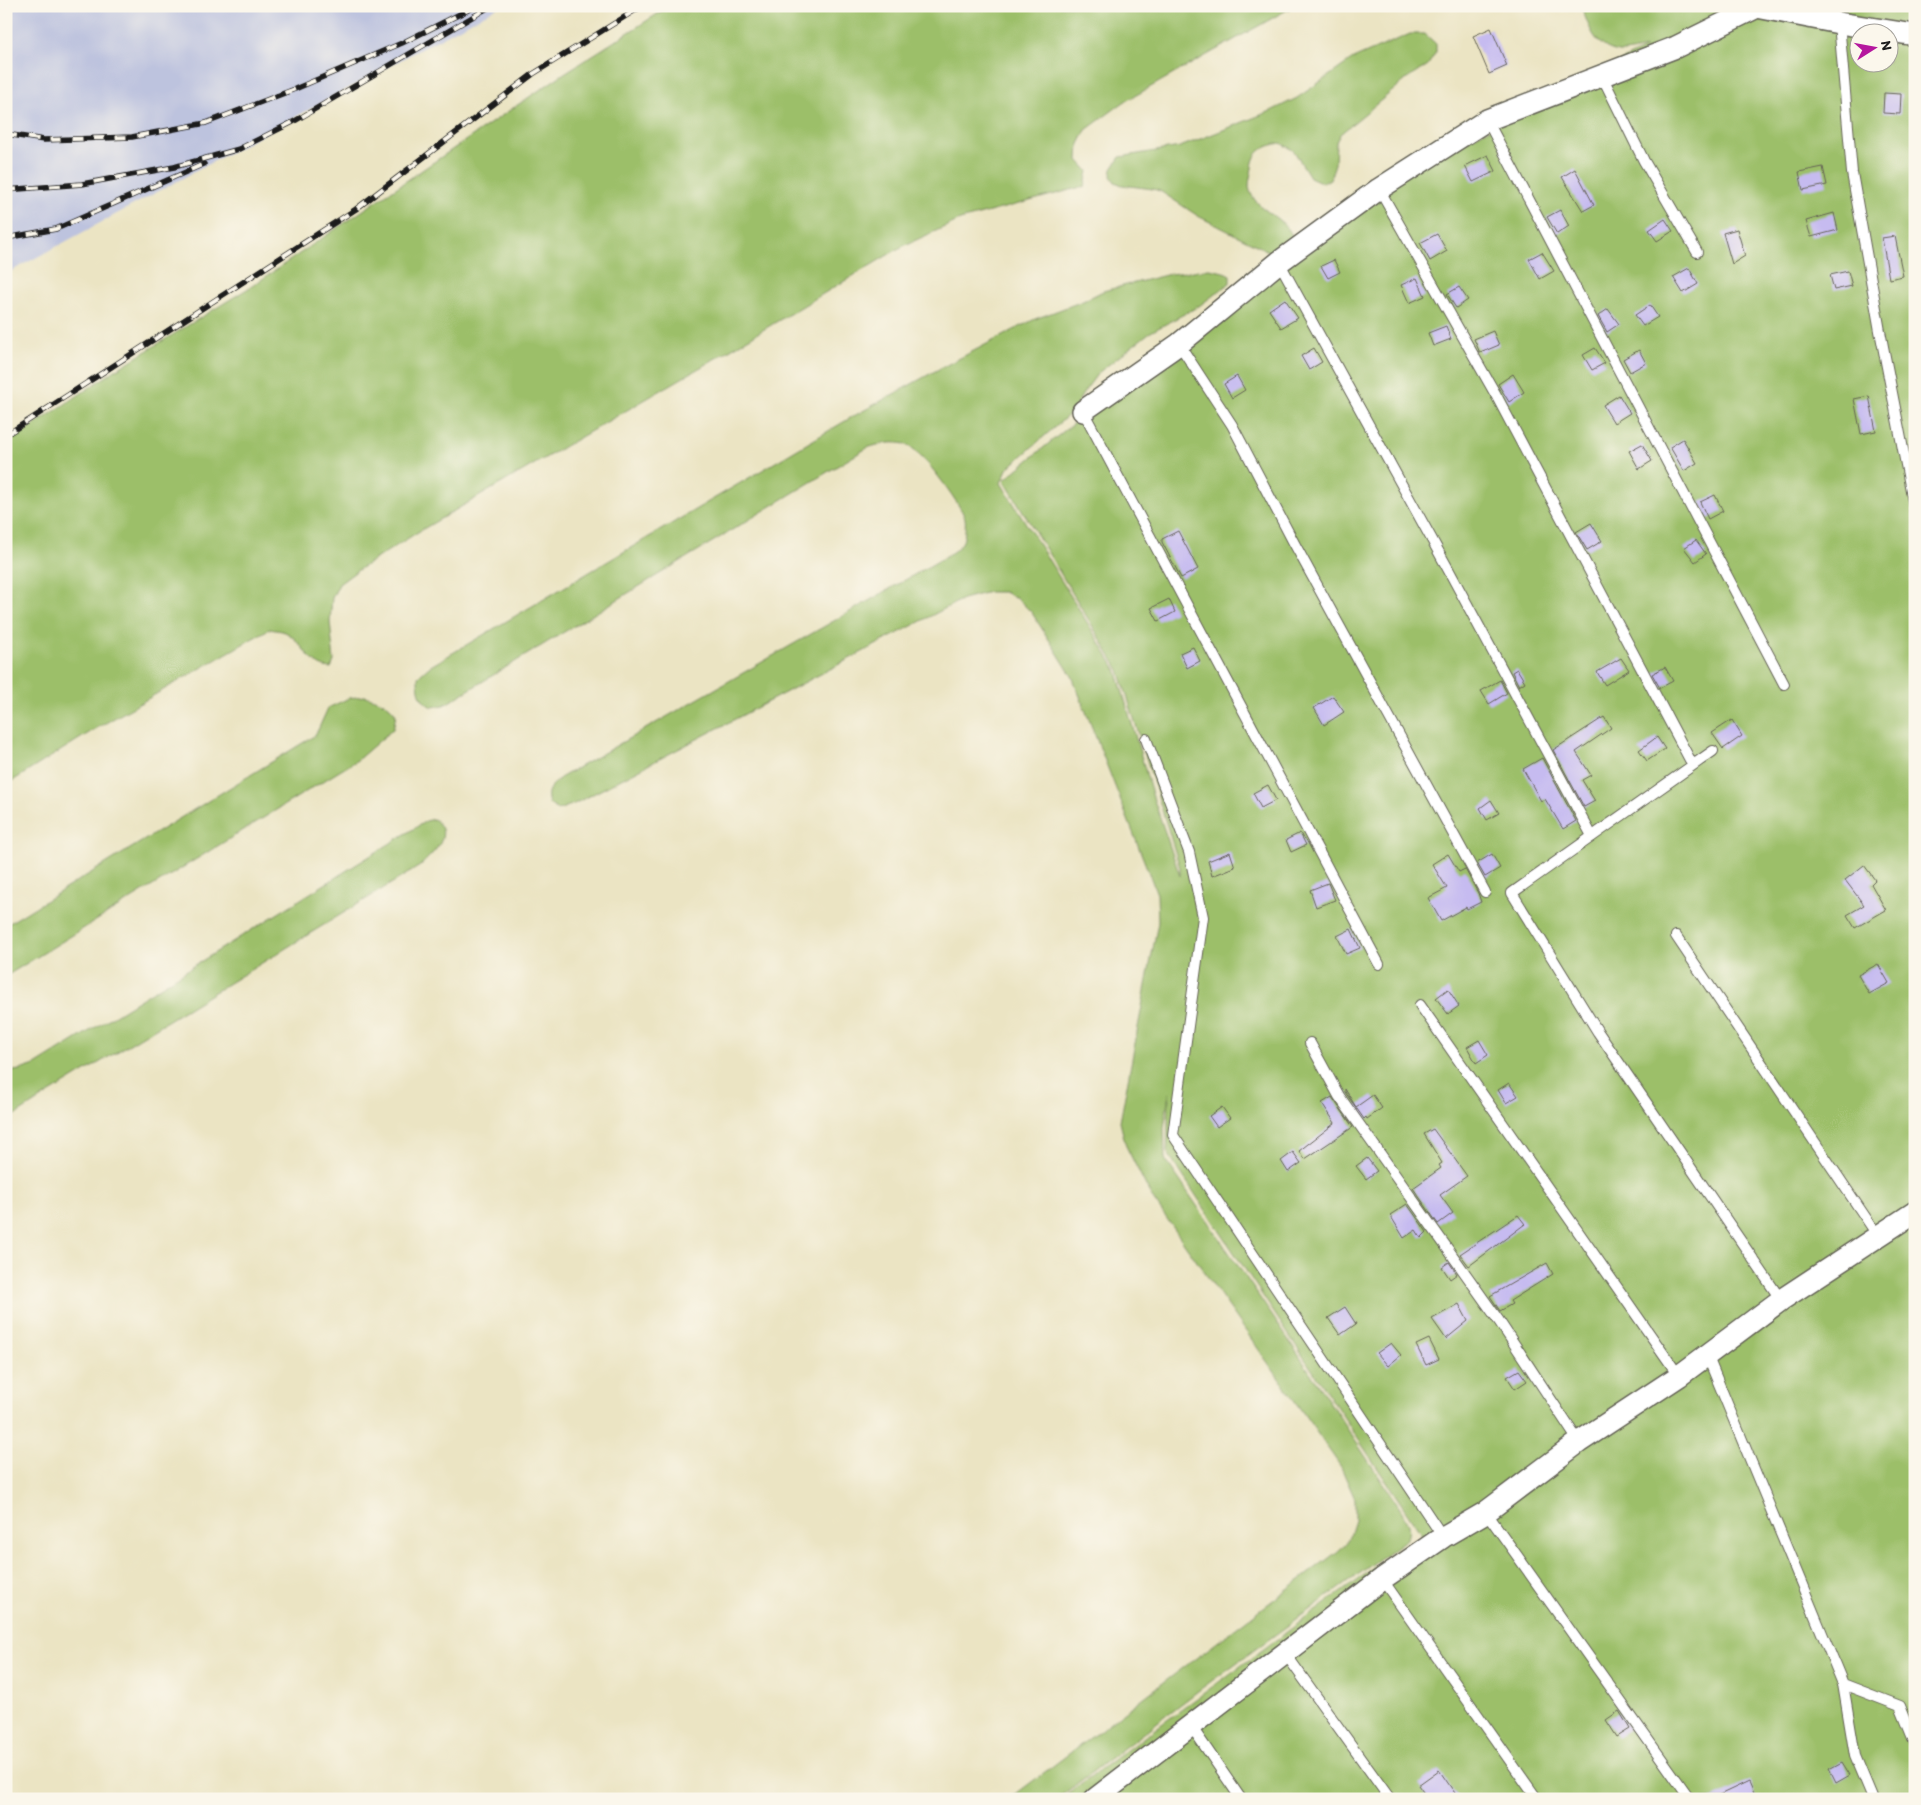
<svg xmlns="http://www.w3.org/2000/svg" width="1921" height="1805" viewBox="0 0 1921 1805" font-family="Itim,sans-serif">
<rect width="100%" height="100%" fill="#fbf7ec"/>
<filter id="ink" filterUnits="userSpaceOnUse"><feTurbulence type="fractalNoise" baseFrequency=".02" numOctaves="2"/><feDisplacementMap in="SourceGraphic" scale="10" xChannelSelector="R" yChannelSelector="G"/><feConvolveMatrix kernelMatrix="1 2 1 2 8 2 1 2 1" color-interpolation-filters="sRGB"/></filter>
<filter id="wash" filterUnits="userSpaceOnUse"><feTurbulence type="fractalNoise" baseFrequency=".0096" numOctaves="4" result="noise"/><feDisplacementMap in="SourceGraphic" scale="20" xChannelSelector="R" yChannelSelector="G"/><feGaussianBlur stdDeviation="1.12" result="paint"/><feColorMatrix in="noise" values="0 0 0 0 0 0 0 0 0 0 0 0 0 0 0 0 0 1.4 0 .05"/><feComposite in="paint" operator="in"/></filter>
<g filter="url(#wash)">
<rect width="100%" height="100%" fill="#ebe4c3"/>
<path fill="#bdc3de" d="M 6,6 L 500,6 L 6,274 Z"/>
<g fill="#9cbf69" stroke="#5c6e42" fill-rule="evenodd">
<path d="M 670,6 L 1294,6 L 1124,102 L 1086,130 L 1079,144 L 1078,160 L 1088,171 L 1085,186 L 960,220 L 903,246 L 701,367 L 418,532 L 358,570 L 339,584 L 332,598 L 330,622 L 334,661 L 331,668 C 308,667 303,640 285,632 C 280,630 274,630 269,629 L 97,728 L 6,785 L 6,444 L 117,369 L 252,286 L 563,74 Z"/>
<path d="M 1581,6 L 1871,6 L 1915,9 L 1915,1799 L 1060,1799 L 1394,1553 L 1424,1538 L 1167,1152 L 1169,1093 L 1164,1128 L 1165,1159 L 1284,1333 L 1401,1510 C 1407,1521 1411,1527 1407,1539 L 1202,1688 L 1057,1799 L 1009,1799 L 1337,1552 L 1348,1542 L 1355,1520 L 1355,1499 L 1341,1467 L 1151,1196 L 1126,1146 L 1120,1122 L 1158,922 L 1157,894 L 1072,676 L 1032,613 L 1017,598 L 1004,592 L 989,592 L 963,599 L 574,804 L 558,810 L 549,804 C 545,790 550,788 560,778 L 940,560 C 947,555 960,549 963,541 C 965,536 966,523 965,518 C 960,503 919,447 905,444 C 891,441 879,444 867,448 L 444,705 L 432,707 C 419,701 418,689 418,677 L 429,667 L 852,417 L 937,370 L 1035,319 L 1083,301 L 1103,291 L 1170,274 L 1209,269 L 1224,272 L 1230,275 L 1230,283 L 1199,306 L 1149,333 L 1098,373 L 1084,392 L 1072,412 L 1007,469 L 1001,483 L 1116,669 L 1153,797 L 1180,876 L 1180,868 L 1119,670 L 1004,480 L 1278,256 L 1198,216 L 1160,191 L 1153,189 L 1122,185 L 1115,182 L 1111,176 L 1112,169 L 1120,157 L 1180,147 L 1271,111 L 1297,98 L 1353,59 L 1410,34 L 1425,34 L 1436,44 L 1436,52 L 1428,65 L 1407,79 L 1340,134 L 1336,142 L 1335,164 L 1330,179 L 1323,183 L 1310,177 L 1294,151 L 1281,143 C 1266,146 1254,149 1252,168 C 1251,173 1249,181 1249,187 C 1253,211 1288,217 1293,239 L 1337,207 L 1646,48 C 1638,49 1627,53 1619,52 C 1594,48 1589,26 1581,6 ZM 1858,32 L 1888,32 L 1888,62 L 1858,62 Z"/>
<path d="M 365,696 C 378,700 390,703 396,715 L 393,729 L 356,761 L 6,976 L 6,925 L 314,736 L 318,730 L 328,708 L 349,698 Z"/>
<path d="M 434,819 C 455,835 433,853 420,866 L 45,1096 L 6,1121 L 6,1072 L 20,1070 L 35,1065 L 426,821 Z"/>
</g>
<g id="blocks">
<g fill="#c6bbf0">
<path d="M 1491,28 L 1507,66 L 1489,74 L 1473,36 Z"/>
<path d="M 1884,93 L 1901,94 L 1900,114 L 1883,113 Z"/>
<path d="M 1488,155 L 1496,171 L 1473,182 L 1465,166 Z"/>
<path d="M 1823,167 L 1827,185 L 1803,190 L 1799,172 Z"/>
<path d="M 1575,169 L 1594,205 L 1583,211 L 1562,177 Z"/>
<path d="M 1560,210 L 1569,226 L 1557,234 L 1547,217 Z"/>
<path d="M 1834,213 L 1838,230 L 1811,237 L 1806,221 Z"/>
<path d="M 1665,219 L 1673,231 L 1657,241 L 1649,230 Z"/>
<path d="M 1737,229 L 1745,256 L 1732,264 L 1723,233 Z"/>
<path d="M 1437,234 L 1447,251 L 1430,261 L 1420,243 Z"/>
<path d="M 1895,236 L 1903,276 L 1889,279 L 1882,238 Z"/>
<path d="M 1542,252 L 1554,271 L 1540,279 L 1529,259 Z"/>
<path d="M 1334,260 L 1340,272 L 1328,278 L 1321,266 Z"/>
<path d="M 1689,268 L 1698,284 L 1683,293 L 1673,277 Z"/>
<path d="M 1848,271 L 1852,286 L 1834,290 L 1830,275 Z"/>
<path d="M 1417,278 L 1425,296 L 1409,303 L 1401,285 Z"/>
<path d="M 1459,287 L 1468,300 L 1456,308 L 1447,294 Z"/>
<path d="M 1285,299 L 1298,318 L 1281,328 L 1269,310 Z"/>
<path d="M 1650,305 L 1658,317 L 1643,326 L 1635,315 Z"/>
<path d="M 1608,309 L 1619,324 L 1607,332 L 1598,316 Z"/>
<path d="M 1446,326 L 1451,339 L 1433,346 L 1428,333 Z"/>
<path d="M 1493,331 L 1499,345 L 1480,353 L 1474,339 Z"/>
<path d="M 1314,348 L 1322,362 L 1309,370 L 1301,356 Z"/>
<path d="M 1595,348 L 1605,363 L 1592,370 L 1583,355 Z"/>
<path d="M 1639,350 L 1646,363 L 1630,372 L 1623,359 Z"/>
<path d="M 1513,374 L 1524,392 L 1509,402 L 1498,384 Z"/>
<path d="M 1237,376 L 1245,390 L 1232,398 L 1224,384 Z"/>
<path d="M 1619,395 L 1630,413 L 1614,423 L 1603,405 Z"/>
<path d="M 1869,396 L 1876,431 L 1861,434 L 1854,399 Z"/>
<path d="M 1683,439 L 1697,463 L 1684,471 L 1670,447 Z"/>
<path d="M 1642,444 L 1652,461 L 1639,469 L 1629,451 Z"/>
<path d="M 1715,495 L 1723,511 L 1708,519 L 1700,502 Z"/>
<path d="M 1591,523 L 1602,541 L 1587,550 L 1576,532 Z"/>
<path d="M 1178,531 L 1198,569 L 1181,578 L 1162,542 L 1162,539 Z"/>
<path d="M 1696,540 L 1706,554 L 1695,562 L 1684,548 Z"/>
<path d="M 1169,599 L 1175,612 L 1158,621 L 1151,608 Z"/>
<path d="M 1193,647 L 1200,661 L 1187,668 L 1180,653 Z"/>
<path d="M 1621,658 L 1629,670 L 1605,685 L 1597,672 Z"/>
<path d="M 1665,667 L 1673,681 L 1660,688 L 1652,674 Z"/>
<path d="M 1517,669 L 1525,682 L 1519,686 L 1512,672 Z"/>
<path d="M 1500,680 L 1507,693 L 1489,704 L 1481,691 Z"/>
<path d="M 1333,696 L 1344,712 L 1324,725 L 1314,708 Z"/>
<path d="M 1604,717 L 1611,728 L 1576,752 L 1591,775 L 1582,780 L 1595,801 L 1584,807 L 1553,750 Z"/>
<path d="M 1732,720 L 1742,736 L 1723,749 L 1712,733 Z"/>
<path d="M 1657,737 L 1665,749 L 1647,761 L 1639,750 Z"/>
<path d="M 1542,758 L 1576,821 L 1563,829 L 1545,799 L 1541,801 L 1523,769 Z"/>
<path d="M 1268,785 L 1276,800 L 1261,808 L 1253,793 Z"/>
<path d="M 1491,800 L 1499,813 L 1487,820 L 1480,808 Z"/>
<path d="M 1300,833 L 1306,845 L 1291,852 L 1286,840 Z"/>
<path d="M 1230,852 L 1235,867 L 1212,876 L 1208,861 Z"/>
<path d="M 1448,854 L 1459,872 L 1465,869 L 1478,893 L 1481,902 L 1467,909 L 1466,907 L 1441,921 L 1428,898 L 1447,888 L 1432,864 Z"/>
<path d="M 1492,854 L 1500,868 L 1485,877 L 1477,863 Z"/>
<path d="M 1864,865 L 1875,880 L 1871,884 L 1886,910 L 1855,928 L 1847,915 L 1864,905 L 1845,880 Z"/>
<path d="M 1328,883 L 1335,900 L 1316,907 L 1310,890 Z"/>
<path d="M 1351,929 L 1360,948 L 1346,954 L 1337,936 Z"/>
<path d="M 1878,964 L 1889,983 L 1869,994 L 1858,975 Z"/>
<path d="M 1448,989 L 1459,1006 L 1448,1014 L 1436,998 Z"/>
<path d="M 1479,1040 L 1488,1055 L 1476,1063 L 1467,1047 Z"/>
<path d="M 1509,1083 L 1518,1096 L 1506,1103 L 1498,1090 Z"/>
<path d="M 1345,1089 L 1356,1107 L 1373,1095 L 1382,1108 L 1367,1119 L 1366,1117 L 1364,1119 L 1345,1092 Z"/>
<path d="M 1332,1097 L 1353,1127 L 1305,1159 L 1299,1151 L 1335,1123 L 1322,1103 Z"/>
<path d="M 1222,1107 L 1230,1118 L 1217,1127 L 1209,1116 Z"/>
<path d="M 1433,1129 L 1467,1176 L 1440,1195 L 1453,1213 L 1438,1224 L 1413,1188 L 1441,1168 L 1439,1165 L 1442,1163 L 1424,1134 Z"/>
<path d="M 1293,1152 L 1301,1163 L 1288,1172 L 1281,1161 Z"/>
<path d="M 1367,1158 L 1377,1171 L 1366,1179 L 1356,1166 Z"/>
<path d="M 1407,1204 L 1427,1232 L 1421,1238 L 1416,1230 L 1404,1238 L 1390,1215 Z"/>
<path d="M 1518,1215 L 1525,1224 L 1469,1266 L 1460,1254 Z"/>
<path d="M 1449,1262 L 1457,1274 L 1450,1279 L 1442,1267 Z"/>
<path d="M 1547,1263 L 1553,1274 L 1510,1301 L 1512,1304 L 1500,1311 L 1490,1296 Z"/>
<path d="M 1459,1304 L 1468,1321 L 1446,1339 L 1432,1319 Z"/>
<path d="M 1345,1307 L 1356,1324 L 1340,1335 L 1328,1318 Z"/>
<path d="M 1429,1339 L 1439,1359 L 1426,1365 L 1416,1345 Z"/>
<path d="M 1391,1343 L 1401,1355 L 1388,1366 L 1377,1353 Z"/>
<path d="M 1519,1370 L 1527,1381 L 1515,1389 L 1507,1377 Z"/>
<path d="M 1619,1711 L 1630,1729 L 1617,1737 L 1606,1720 Z"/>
<path d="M 1842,1762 L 1850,1775 L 1836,1783 L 1829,1769 Z"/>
<path d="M 1439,1770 L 1459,1799 L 1428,1799 L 1418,1785 Z"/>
<path d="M 1749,1781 L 1757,1799 L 1711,1799 Z"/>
</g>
</g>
</g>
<g filter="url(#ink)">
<use href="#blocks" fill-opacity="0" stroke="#646256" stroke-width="1"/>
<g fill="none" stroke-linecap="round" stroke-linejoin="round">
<defs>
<g id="service">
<path d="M 1839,23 L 1852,173 L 1880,331 L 1915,511"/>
<path d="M 1602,76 L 1644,161 L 1697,252"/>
<path d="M 1487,120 L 1784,684"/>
<path d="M 1379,189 L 1496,395 L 1690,760"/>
<path d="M 1279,262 L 1447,567 L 1592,836"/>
<path d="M 1179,344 L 1232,425 L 1294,543 L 1485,892"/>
<path d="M 1083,411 L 1379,964"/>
<path d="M 1146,739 L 1189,852 L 1203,917 L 1173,1135 L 1443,1537"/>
<path d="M 1713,751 L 1512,893 L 1598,1032 L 1781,1300"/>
<path d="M 1676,936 L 1878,1236"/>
<path d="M 1420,1005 L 1679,1376"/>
<path d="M 1310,1043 L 1339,1096 L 1499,1321 L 1579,1442"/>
<path d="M 1707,1355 L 1843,1684 L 1900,1706 L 1915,1743"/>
<path d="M 1486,1512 L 1690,1799"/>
<path d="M 1382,1579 L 1537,1799"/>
<path d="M 1285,1653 L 1390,1799"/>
<path d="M 1843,1684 L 1855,1756 L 1873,1799"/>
<path d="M 1191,1726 L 1241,1799"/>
</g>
<g id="minor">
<path d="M 1083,411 L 1179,344 L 1279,262 L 1379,189 L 1487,120 L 1676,47 L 1757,7 L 1839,23 L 1915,35"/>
<path d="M 1095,1799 L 1382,1579 L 1443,1537 L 1486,1512 L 1579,1442 L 1679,1376 L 1781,1300 L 1915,1212"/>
</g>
</defs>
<use href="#service" stroke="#646256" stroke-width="12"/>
<use href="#minor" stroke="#646256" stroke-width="24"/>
<use href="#service" stroke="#fff" stroke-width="10"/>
<use href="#minor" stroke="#fff" stroke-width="21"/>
<defs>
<g id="rail">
<path d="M 6,134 L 44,140 L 132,137 L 206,123 L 295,89 L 402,43 L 476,6"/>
<path d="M 6,190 L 82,184 L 174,167 L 239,149 L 293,122 L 491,6"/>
<path d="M 6,238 L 56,229 L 204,164"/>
<path d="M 6,435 L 356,209 L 533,74 L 642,6"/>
</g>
</defs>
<use href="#rail" stroke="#1c1c1c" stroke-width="5.5"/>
<use href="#rail" stroke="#fbf7ec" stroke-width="4" stroke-dasharray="11" stroke-linecap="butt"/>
</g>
</g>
<rect width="1921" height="1805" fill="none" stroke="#fbf7ec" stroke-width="25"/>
<g transform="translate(1874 48) rotate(79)"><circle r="24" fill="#fbf7ec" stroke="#a29f99"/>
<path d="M0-4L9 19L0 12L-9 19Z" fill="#b5179e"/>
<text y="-8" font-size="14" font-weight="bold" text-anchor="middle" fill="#1c1c1c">N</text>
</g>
</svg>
